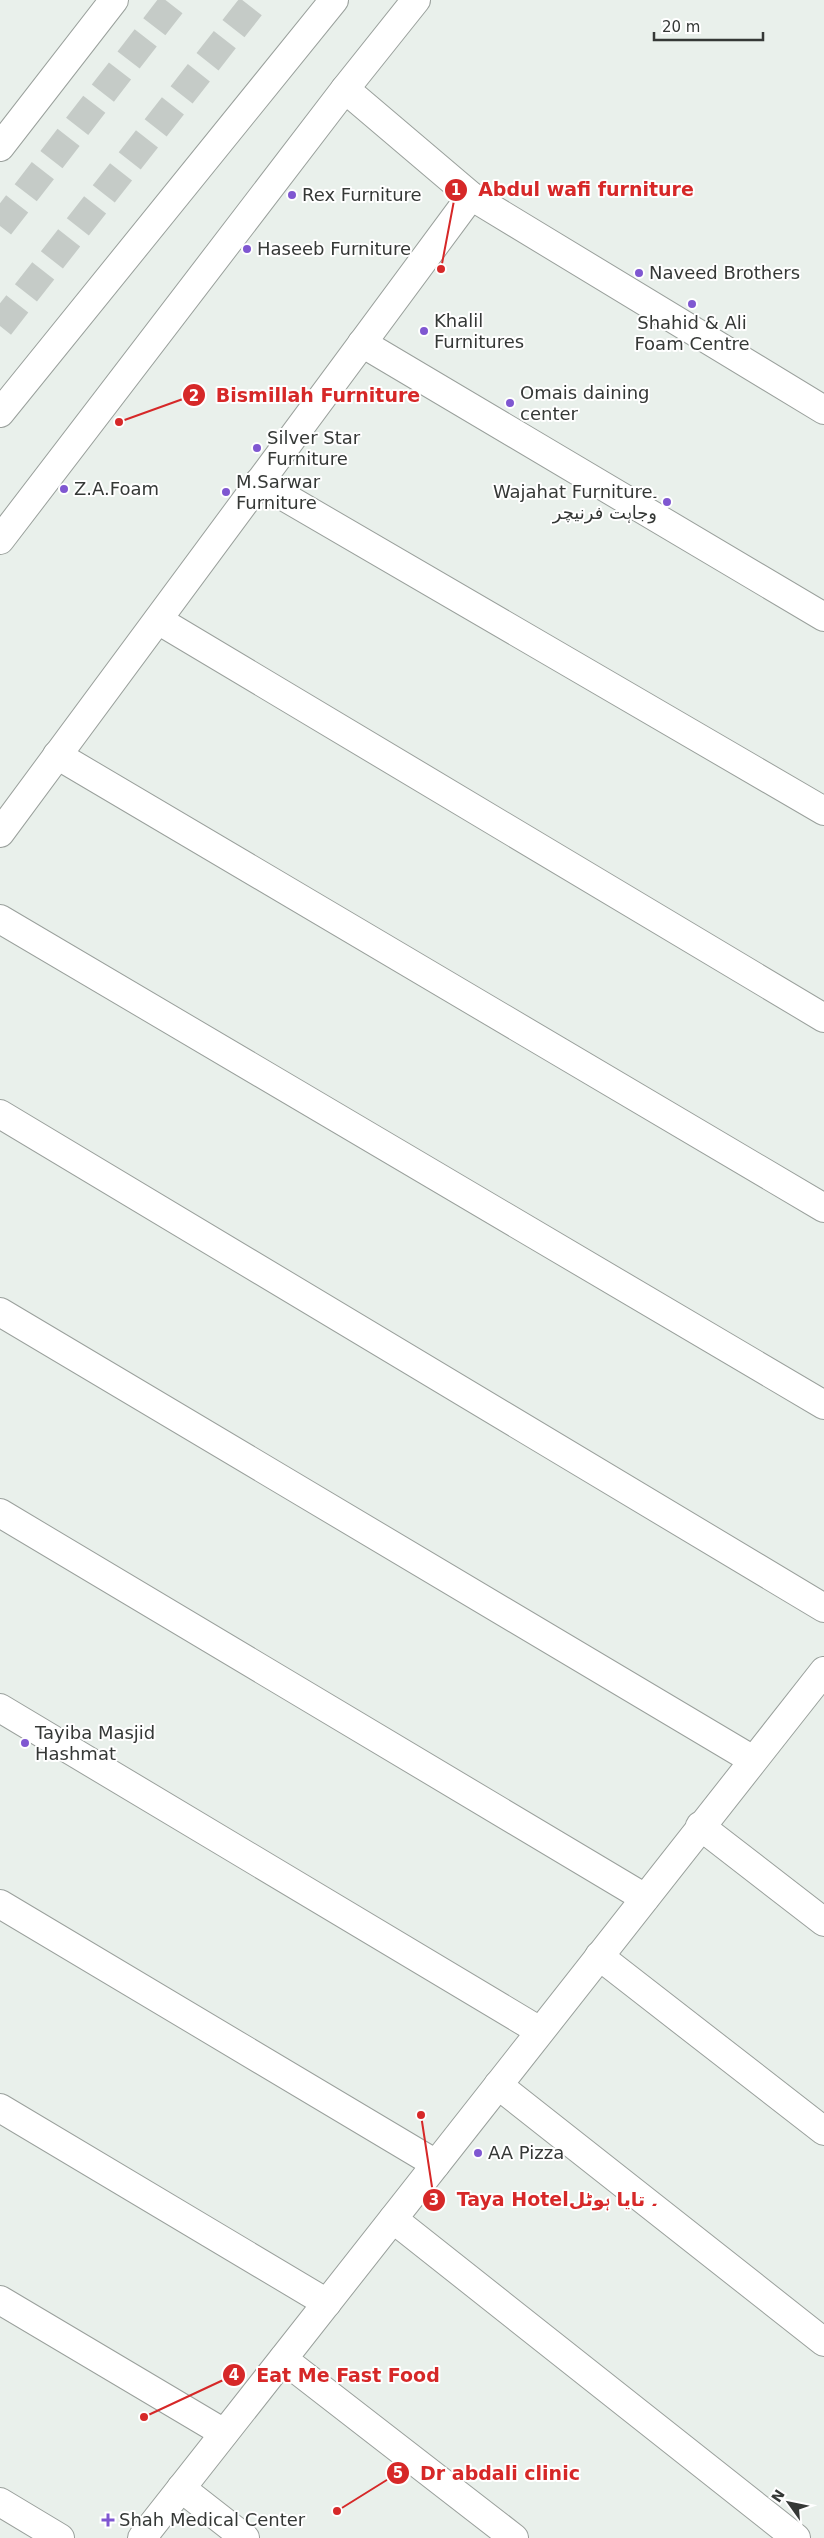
<svg xmlns="http://www.w3.org/2000/svg" width="824" height="2538" viewBox="0 0 824 2538" font-family="'DejaVu Sans','Noto Naskh Arabic',sans-serif">
<rect width="100%" height="100%" fill="#e9f0eb"/>
<g fill="none" stroke-linecap="round" stroke-linejoin="round">
<g stroke="#c5cbc7" stroke-width="28" stroke-dasharray="28 14" stroke-linecap="butt">
<path d="M 0,226 L 175,0"/>
<path d="M 0,326 L 256,0"/>
</g>
<defs>
<g id="minor">
<path d="M 345,89 L 471,196 L 824,410"/>
<path d="M 0,147 L 114,0"/>
<path d="M 362,343 L 824,617"/>
<path d="M 0,413 L 334,0"/>
<path d="M 259,482 L 824,811"/>
<path d="M 0,540 L 345,89 L 416,0"/>
<path d="M 158,620 L 824,1018"/>
<path d="M 57,755 L 824,1208"/>
<path d="M 0,833 L 471,196"/>
<path d="M 0,919 L 824,1405"/>
<path d="M 0,1114 L 824,1608"/>
<path d="M 0,1312 L 753,1760"/>
<path d="M 0,1513 L 645,1898"/>
<path d="M 0,1708 L 540,2031"/>
<path d="M 700,1826 L 824,1922"/>
<path d="M 0,1904 L 436,2164"/>
<path d="M 599,1956 L 824,2131"/>
<path d="M 498,2085 L 824,2342"/>
<path d="M 0,2108 L 327,2303"/>
<path d="M 393,2219 L 796,2538"/>
<path d="M 0,2300 L 224,2433"/>
<path d="M 283,2359 L 514,2538"/>
<path d="M 181,2488 L 245,2538"/>
<path d="M 0,2502 L 60,2538"/>
<path d="M 142,2538 L 824,1671"/>
</g>
</defs>
<use href="#minor" stroke="#9aa09c" stroke-width="30"/>
<use href="#minor" stroke="#fff" stroke-width="28"/>
</g>
<g fill="#7f57d1" stroke="#fff" stroke-width="2">
<circle cx="292" cy="195" r="5"/>
<circle cx="247" cy="249" r="5"/>
<circle cx="639" cy="273" r="5"/>
<circle cx="692" cy="304" r="5"/>
<circle cx="424" cy="331" r="5"/>
<circle cx="510" cy="403" r="5"/>
<circle cx="257" cy="448" r="5"/>
<circle cx="64" cy="489" r="5"/>
<circle cx="226" cy="492" r="5"/>
<circle cx="667" cy="502" r="5"/>
<circle cx="25" cy="1743" r="5"/>
<circle cx="478" cy="2153" r="5"/>
<path d="M105.5 2512.5h5v5h5v5h-5v5h-5v-5h-5v-5h5z"/>
</g>
<g text-anchor="middle" stroke-width="4" stroke-linejoin="round" paint-order="stroke">
<g font-size="18" fill="#353836" stroke="#fff" text-anchor="start">
<text x="302" y="201">Rex Furniture</text>
<text x="257" y="255">Haseeb Furniture</text>
<text x="649" y="279">Naveed Brothers</text>
<text x="434" y="327">Khalil<tspan x="434" dy="21">Furnitures</tspan></text>
<text x="692" y="329" text-anchor="middle">Shahid &amp; Ali<tspan x="692" dy="21">Foam Centre</tspan></text>
<text x="520" y="399">Omais daining<tspan x="520" dy="21">center</tspan></text>
<text x="267" y="444">Silver Star<tspan x="267" dy="21">Furniture</tspan></text>
<text x="236" y="488">M.Sarwar<tspan x="236" dy="21">Furniture</tspan></text>
<text x="74" y="495">Z.A.Foam</text>
<text x="657" y="498" text-anchor="end">Wajahat Furniture۔<tspan x="657" dy="21">وجاہت فرنیچر</tspan></text>
<text x="35" y="1739">Tayiba Masjid<tspan x="35" dy="21">Hashmat</tspan></text>
<text x="488" y="2159">AA Pizza</text>
<text x="119" y="2526">Shah Medical Center</text>
</g>
</g>
<path fill="none" stroke="#d62828" stroke-width="2" d="M441 269L456 190M119 422L194 395M421 2115L434 2200M144 2417L234 2375M337 2511L398 2473"/>
<g fill="#d62828" stroke="#fff" stroke-width="2">
<circle cx="441" cy="269" r="5"/>
<circle cx="119" cy="422" r="5"/>
<circle cx="421" cy="2115" r="5"/>
<circle cx="144" cy="2417" r="5"/>
<circle cx="337" cy="2511" r="5"/>
<circle cx="456" cy="190" r="12"/>
<circle cx="194" cy="395" r="12"/>
<circle cx="434" cy="2200" r="12"/>
<circle cx="234" cy="2375" r="12"/>
<circle cx="398" cy="2473" r="12"/>
</g>
<g font-size="15" text-anchor="middle" font-weight="bold" fill="#fff">
<text x="456" y="195">1</text>
<text x="194" y="401">2</text>
<text x="434" y="2205">3</text>
<text x="234" y="2380">4</text>
<text x="398" y="2478">5</text>
</g>
<g font-size="19" text-anchor="middle" font-weight="bold" fill="#d62828" stroke="#fff" stroke-width="4" stroke-linejoin="round" paint-order="stroke">
<text x="586" y="196">Abdul wafi furniture</text>
<text x="318" y="402">Bismillah Furniture</text>
<text x="557" y="2206">Taya Hotel۔ تایا ہوٹل</text>
<text x="348" y="2382">Eat Me Fast Food</text>
<text x="500" y="2480">Dr abdali clinic</text>
</g>
<g transform="translate(789 2503) rotate(303)" stroke="#ffffff" stroke-width="4" paint-order="stroke">
<path d="M0-4L9 19L0 12L-9 19Z" fill="#353836"/>
<text y="-8" font-size="14" font-weight="bold" text-anchor="middle" fill="#353836">N</text>
</g>
<path d="M654 32v8h109v-8" fill="none" stroke="#353836" stroke-width="2.5"/>
<text x="662" y="32" font-size="15" fill="#353836" stroke="#ffffff" stroke-width="4" paint-order="stroke">20 m</text>
</svg>
